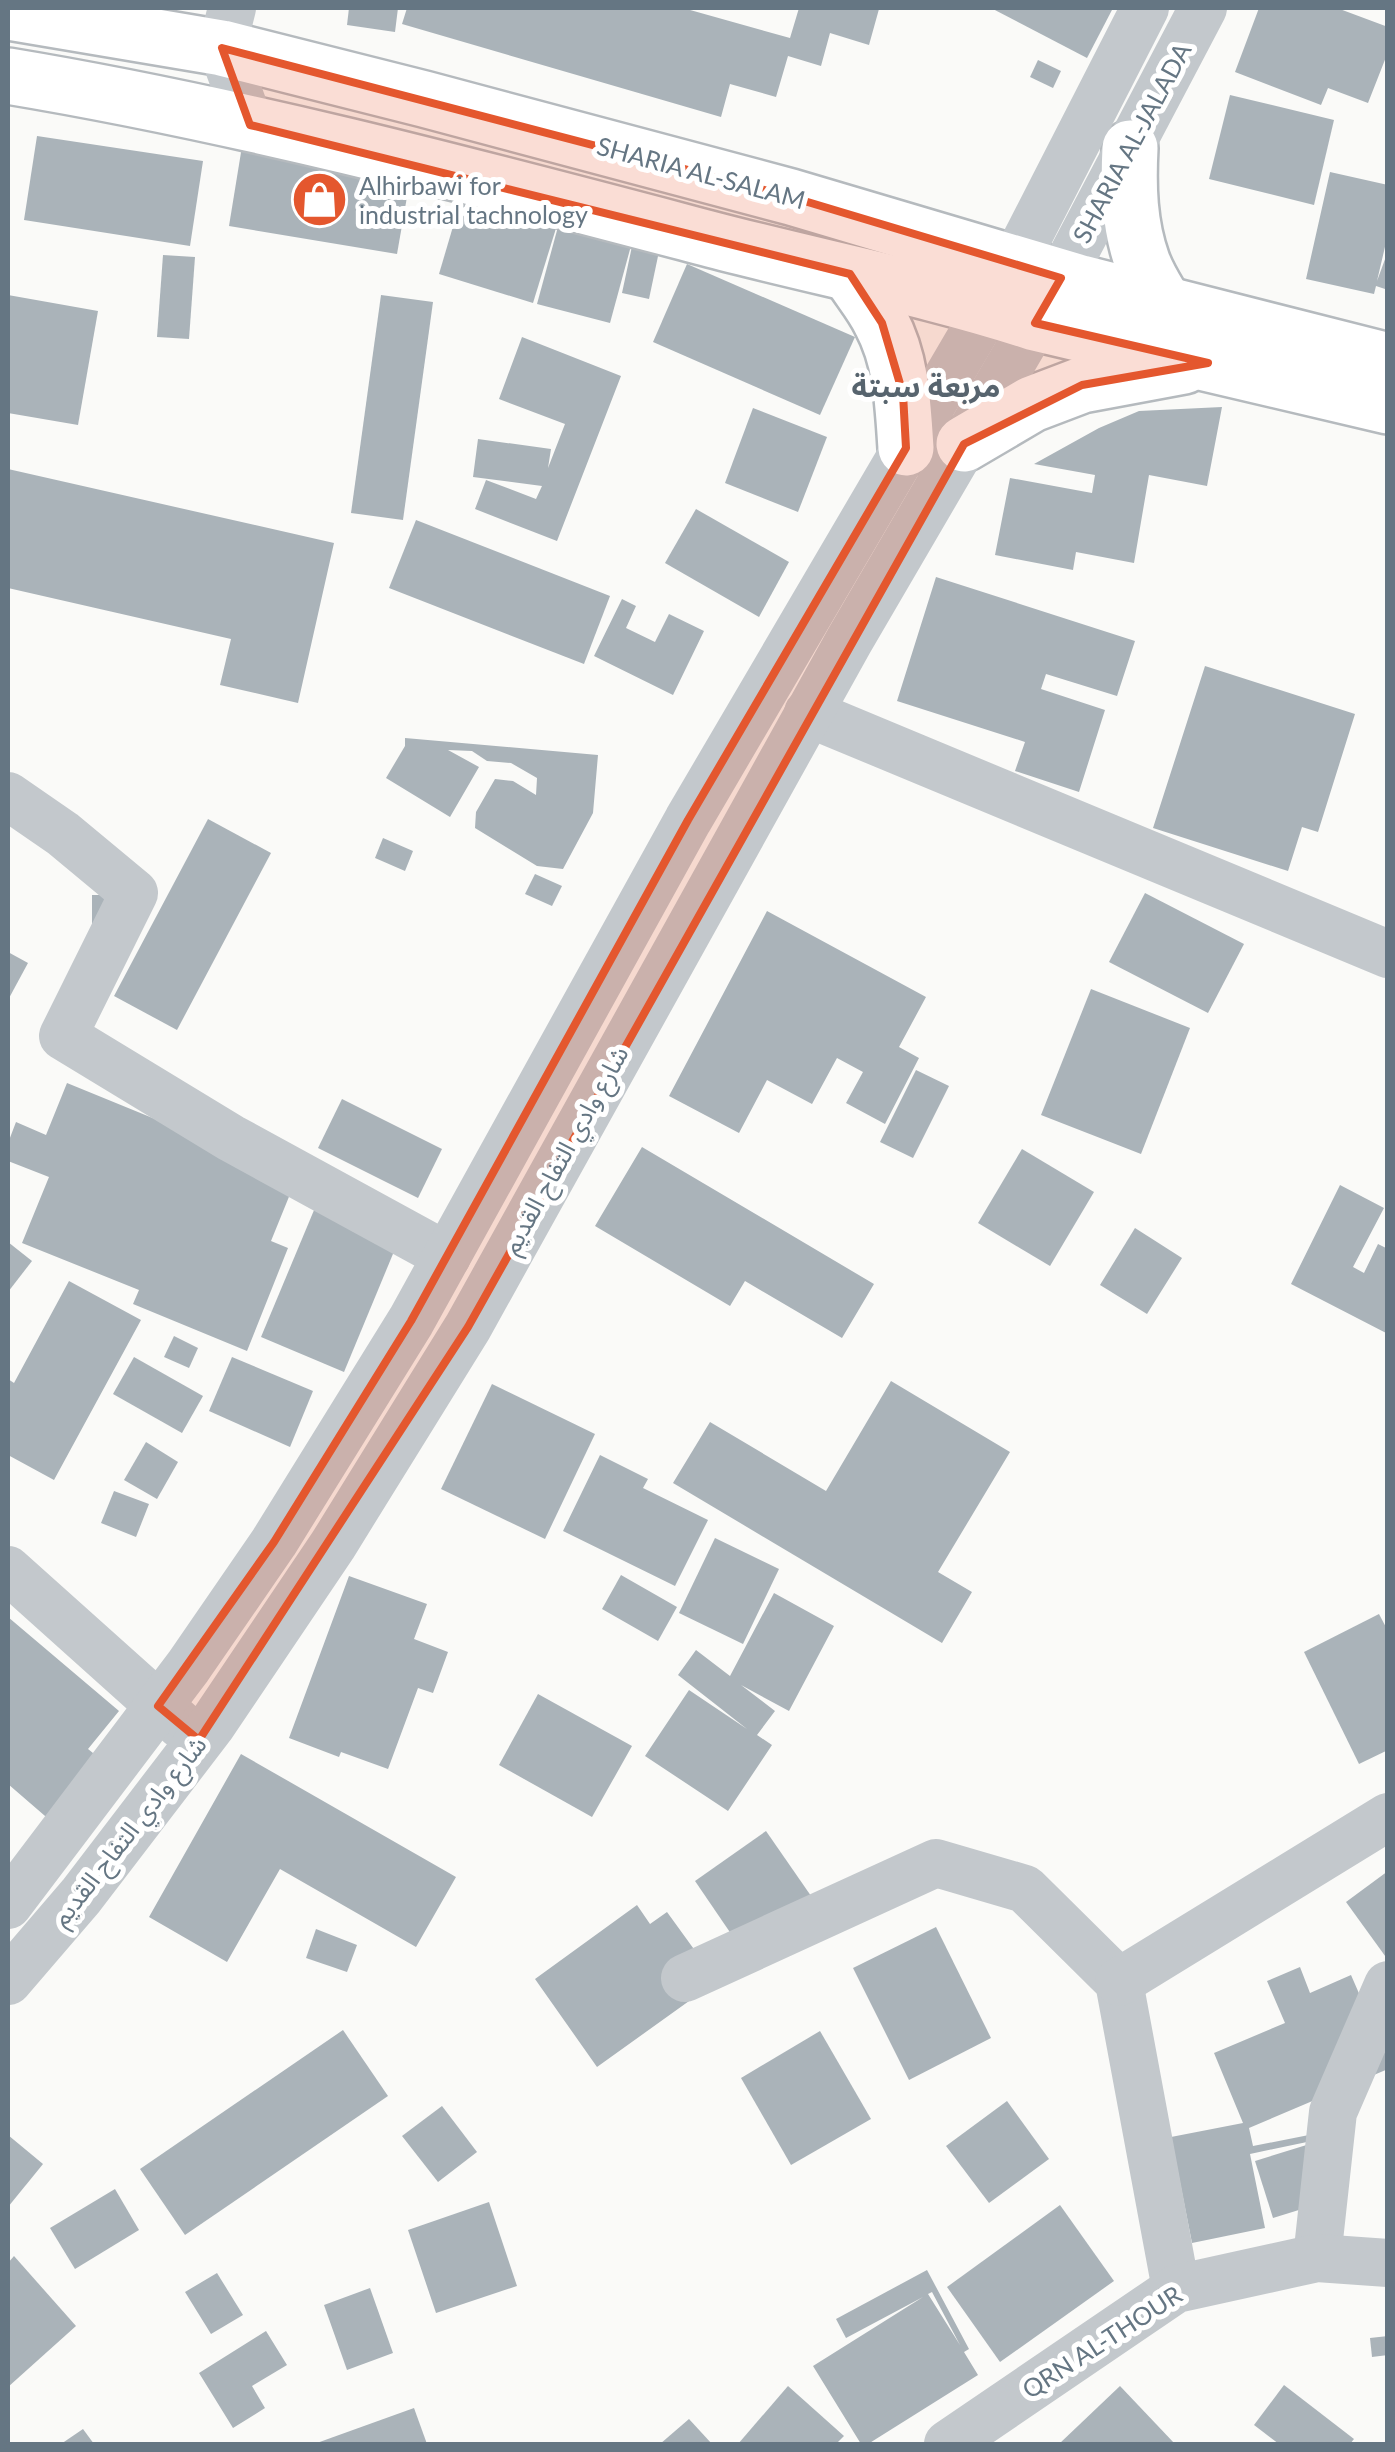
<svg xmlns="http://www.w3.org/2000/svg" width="1395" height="2452" viewBox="0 0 1395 2452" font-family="Lato,'Noto Sans Arabic',sans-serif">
<rect width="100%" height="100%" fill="#fafaf8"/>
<g fill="#aab3b9" fill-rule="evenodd">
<path d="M 349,8 L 398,8 L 395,32 L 347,25 Z"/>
<path d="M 407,8 L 683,8 L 790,38 L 799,8 L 879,9 L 869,45 L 830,33 L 821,66 L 788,56 L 776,97 L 730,84 L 721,117 L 402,24 Z"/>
<path d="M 991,8 L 1113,8 L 1087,58 Z"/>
<path d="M 1259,8 L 1337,8 L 1388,27 L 1388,52 L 1368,103 L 1328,88 L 1321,105 L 1235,72 Z"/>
<path d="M 1038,60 L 1061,71 L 1053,88 L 1030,77 Z"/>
<path d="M 1230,95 L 1334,120 L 1314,205 L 1209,179 Z"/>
<path d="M 244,134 L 411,174 L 397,254 L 229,226 Z"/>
<path d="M 37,136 L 203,161 L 190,246 L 24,220 Z"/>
<path d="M 1330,172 L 1388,185 L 1388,234 L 1377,281 L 1388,251 L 1388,290 L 1376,286 L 1374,294 L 1306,279 Z"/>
<path d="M 462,196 L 557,225 L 533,303 L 439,274 Z"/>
<path d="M 559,223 L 632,242 L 610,323 L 537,304 Z"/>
<path d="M 634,237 L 661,242 L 649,299 L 622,293 Z"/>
<path d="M 163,255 L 195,257 L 189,339 L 157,337 Z"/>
<path d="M 687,264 L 855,337 L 820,415 L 653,342 Z"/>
<path d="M 8,295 L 98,311 L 78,425 L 8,413 Z"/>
<path d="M 381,295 L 433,302 L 403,520 L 351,513 Z"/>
<path d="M 522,337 L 621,376 L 557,541 L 475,509 L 486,480 L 536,499 L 542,486 L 473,477 L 478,439 L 551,449 L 548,468 L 565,424 L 499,399 Z"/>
<path d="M 1222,407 L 1207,486 L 1149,475 L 1134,563 L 1076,552 L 1073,570 L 995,555 L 1010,478 L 1092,493 L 1095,475 L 1034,464 L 1099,428 L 1139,411 Z"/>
<path d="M 753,408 L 827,437 L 798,512 L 725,483 Z"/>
<path d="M 8,469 L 334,543 L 298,703 L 220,685 L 231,639 L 8,588 Z"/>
<path d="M 696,509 L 789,562 L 759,617 L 665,563 Z"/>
<path d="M 416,520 L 610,596 L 584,664 L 389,588 Z"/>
<path d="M 936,577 L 1135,641 L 1117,696 L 1046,674 L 1041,689 L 1105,710 L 1079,792 L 1015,771 L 1025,742 L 897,701 Z"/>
<path d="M 622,599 L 636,606 L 626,628 L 655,642 L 669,614 L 704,631 L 673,695 L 594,656 Z"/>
<path d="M 1205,666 L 1355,714 L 1318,832 L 1302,827 L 1288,871 L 1153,828 Z"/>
<path d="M 405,738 L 598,755 L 593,813 L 563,869 L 537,866 L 475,828 L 476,812 L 495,779 L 513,781 L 536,795 L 537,778 L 511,763 L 487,761 L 472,751 L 448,750 L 479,767 L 450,817 L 386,778 L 405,746 Z"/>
<path d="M 208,819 L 271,853 L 177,1030 L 114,996 Z"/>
<path d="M 383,838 L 413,851 L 405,871 L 375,858 Z"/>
<path d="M 535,874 L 562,886 L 552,906 L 525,894 Z"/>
<path d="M 1145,893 L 1244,944 L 1208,1013 L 1109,962 Z"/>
<path d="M 92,895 L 111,895 L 92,937 Z"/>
<path d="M 767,911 L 926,997 L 899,1047 L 919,1058 L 885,1124 L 846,1103 L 863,1072 L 837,1058 L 812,1104 L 767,1080 L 739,1133 L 669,1096 Z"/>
<path d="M 8,952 L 28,963 L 8,1000 Z"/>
<path d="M 1091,989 L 1190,1028 L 1141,1154 L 1041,1115 Z"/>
<path d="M 916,1070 L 949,1086 L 913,1158 L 880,1142 Z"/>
<path d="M 67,1083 L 297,1177 L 271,1241 L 288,1248 L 247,1351 L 133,1304 L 139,1290 L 22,1243 L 49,1177 L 8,1161 L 8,1143 L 16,1122 L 46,1135 Z"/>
<path d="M 342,1099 L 442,1149 L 418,1198 L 318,1148 Z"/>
<path d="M 642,1147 L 874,1284 L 842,1338 L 745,1281 L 730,1306 L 595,1226 Z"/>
<path d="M 1022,1149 L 1094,1192 L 1050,1266 L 978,1223 Z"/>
<path d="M 1340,1185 L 1384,1208 L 1353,1267 L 1364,1273 L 1378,1244 L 1388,1249 L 1388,1334 L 1291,1284 Z"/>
<path d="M 317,1203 L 400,1237 L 344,1372 L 261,1337 Z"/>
<path d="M 1135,1228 L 1182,1258 L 1147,1314 L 1100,1285 Z"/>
<path d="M 8,1242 L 32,1261 L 8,1292 Z"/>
<path d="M 69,1281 L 141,1320 L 54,1480 L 8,1455 L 8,1379 L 14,1383 Z"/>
<path d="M 174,1336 L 198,1348 L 189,1368 L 164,1357 Z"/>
<path d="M 134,1357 L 203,1396 L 182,1433 L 113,1394 Z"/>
<path d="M 232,1357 L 313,1391 L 290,1447 L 209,1411 Z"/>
<path d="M 891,1381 L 1010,1452 L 938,1572 L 972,1592 L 942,1643 L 673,1483 L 710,1422 L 826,1491 Z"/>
<path d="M 492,1384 L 595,1434 L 545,1539 L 441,1489 Z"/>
<path d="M 146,1442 L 178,1462 L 157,1499 L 124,1480 Z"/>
<path d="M 600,1455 L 648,1479 L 643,1488 L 708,1520 L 675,1586 L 563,1531 Z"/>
<path d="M 114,1491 L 149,1504 L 136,1537 L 101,1523 Z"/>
<path d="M 715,1538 L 779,1569 L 743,1644 L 679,1613 Z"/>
<path d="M 621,1575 L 677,1607 L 658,1641 L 602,1609 Z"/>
<path d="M 349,1576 L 427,1604 L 414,1639 L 448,1652 L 433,1693 L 418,1688 L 388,1769 L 341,1752 L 339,1757 L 289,1738 Z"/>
<path d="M 774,1593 L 834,1626 L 789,1711 L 741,1685 L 775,1711 L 757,1735 L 772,1745 L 728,1811 L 645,1756 L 689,1690 L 747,1729 L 678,1675 L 696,1650 L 730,1676 Z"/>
<path d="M 1379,1614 L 1388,1631 L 1388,1750 L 1359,1764 L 1304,1652 Z"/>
<path d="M 8,1617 L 119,1711 L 88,1749 L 103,1761 L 52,1822 L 8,1784 Z"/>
<path d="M 538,1694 L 632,1746 L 592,1817 L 499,1765 Z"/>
<path d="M 241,1754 L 456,1877 L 416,1947 L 280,1869 L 227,1962 L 149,1917 Z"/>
<path d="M 766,1831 L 827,1919 L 755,1969 L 695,1881 Z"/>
<path d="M 1388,1871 L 1388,1960 L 1346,1902 Z"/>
<path d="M 637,1905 L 650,1924 L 667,1912 L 717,1981 L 597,2067 L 535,1979 Z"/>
<path d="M 936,1927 L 991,2038 L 909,2080 L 853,1968 Z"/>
<path d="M 316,1929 L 357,1945 L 347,1972 L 306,1958 Z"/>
<path d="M 1300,1967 L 1310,1993 L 1351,1975 L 1388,2060 L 1388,2069 L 1249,2128 L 1253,2146 L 1324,2132 L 1326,2138 L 1250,2154 L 1265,2228 L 1192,2243 L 1171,2137 L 1243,2123 L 1214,2053 L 1285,2023 L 1267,1981 Z"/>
<path d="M 343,2030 L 388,2096 L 185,2235 L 140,2169 Z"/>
<path d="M 820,2031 L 871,2119 L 791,2165 L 741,2078 Z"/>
<path d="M 1007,2101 L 1049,2159 L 989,2203 L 946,2146 Z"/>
<path d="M 442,2106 L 477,2152 L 438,2182 L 402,2136 Z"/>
<path d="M 8,2135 L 43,2164 L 8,2207 Z"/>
<path d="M 1326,2139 L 1344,2196 L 1273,2218 L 1255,2161 Z"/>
<path d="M 115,2189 L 139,2230 L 75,2269 L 50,2228 Z"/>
<path d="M 489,2202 L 517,2286 L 436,2313 L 408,2230 Z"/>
<path d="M 1060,2205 L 1114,2281 L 1000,2362 L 947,2287 Z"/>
<path d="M 14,2256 L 76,2326 L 8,2387 L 8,2263 Z"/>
<path d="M 927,2270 L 969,2349 L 964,2352 L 978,2375 L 868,2444 L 861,2444 L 813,2366 L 923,2297 L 846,2338 L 836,2319 ZM 932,2292 L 960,2345 L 928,2294 Z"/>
<path d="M 217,2273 L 243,2315 L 211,2334 L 185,2292 Z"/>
<path d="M 370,2288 L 393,2353 L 347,2370 L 324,2305 Z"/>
<path d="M 266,2331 L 287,2365 L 252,2386 L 265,2408 L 233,2428 L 199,2373 Z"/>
<path d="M 1388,2336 L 1388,2355 L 1372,2357 L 1370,2338 Z"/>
<path d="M 1284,2385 L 1354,2439 L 1350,2444 L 1279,2444 L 1254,2425 Z"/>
<path d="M 788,2386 L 844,2436 L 836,2444 L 738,2444 Z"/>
<path d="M 1120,2386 L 1175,2444 L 1059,2444 Z"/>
<path d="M 414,2408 L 427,2444 L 314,2444 Z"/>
<path d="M 689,2419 L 712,2444 L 660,2444 Z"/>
<path d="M 83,2429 L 94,2444 L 61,2444 Z"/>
</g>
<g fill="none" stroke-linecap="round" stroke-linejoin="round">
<defs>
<g id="major">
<path d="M 8,12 L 222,48 L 424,99 L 791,197 L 1081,283 L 1388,361"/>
<path d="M 8,76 C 243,115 475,177 706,238 C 815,267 928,288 1035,323 L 1388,406"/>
<path d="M 1130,148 C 1128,187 1129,224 1142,261 C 1147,276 1157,291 1165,305"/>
<path d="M 850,274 C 860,290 873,305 881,322 C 902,361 903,405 906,448"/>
<path d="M 964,444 L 1032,404 L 1082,385 L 1184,366"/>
</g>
</defs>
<use href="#major" stroke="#b5babe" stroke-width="60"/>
<g stroke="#c3c8cc" stroke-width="48">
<path d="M 232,8 L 222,48 L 250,125"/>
<path d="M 808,713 L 1388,954"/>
<path d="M 8,796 L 63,834 L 134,893 L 63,1036 L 231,1138 L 447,1256"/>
<path d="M 8,1570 L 181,1725"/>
<path d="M 8,1905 L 188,1667 L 274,1542 L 411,1321 L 688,820 L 1014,264 L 1145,8"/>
<path d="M 685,1978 L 936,1863 L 1025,1889 L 1119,1982 L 1176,2289"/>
<path d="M 8,1981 L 81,1896 L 211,1726 L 333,1545 L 468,1327 L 849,641 L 1061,278 L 1203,8"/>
<path d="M 1119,1982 L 1388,1817"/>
<path d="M 1317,2258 L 1333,2112 L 1388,1985"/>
<path d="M 948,2444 L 1176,2289 L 1317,2258 L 1388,2263"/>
</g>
<use href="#major" stroke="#fff" stroke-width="55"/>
</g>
<path fill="#e4572e" fill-opacity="0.2" stroke="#e4572e" stroke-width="8" stroke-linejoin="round" d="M 222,48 L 791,197 L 1061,278 L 1035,323 L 1208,363 L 1082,385 L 964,444 L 468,1327 L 199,1740 L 158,1706 L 274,1542 L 411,1321 L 688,820 L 906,448 L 903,394 L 882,323 L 850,274 L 250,125 Z"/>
<defs>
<symbol id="shop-disc" viewBox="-11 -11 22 22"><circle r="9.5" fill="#e4572e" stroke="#fff"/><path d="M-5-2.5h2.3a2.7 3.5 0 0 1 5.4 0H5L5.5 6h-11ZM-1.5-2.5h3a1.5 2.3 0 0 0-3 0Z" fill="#fff"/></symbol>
</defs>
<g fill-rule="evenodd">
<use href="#shop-disc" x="288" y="168" width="63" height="63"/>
</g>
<g text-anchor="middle" stroke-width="10" stroke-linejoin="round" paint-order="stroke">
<g font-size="25" fill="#657683" stroke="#fff">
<text transform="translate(1132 143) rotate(-62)" y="9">SHARIA AL-JALADA</text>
<text transform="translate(701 173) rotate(15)" y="9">SHARIA AL-SALAM</text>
<text transform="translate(565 1150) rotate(-61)" y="9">شارع وادي التفاح القديم</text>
<text transform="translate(129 1831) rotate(-52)" y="9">شارع وادي التفاح القديم</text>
<text transform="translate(1102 2342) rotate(-33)" y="9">QRN AL-THOUR</text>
</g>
<g font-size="25" fill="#657683" stroke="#fff" text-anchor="start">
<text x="359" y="195">Alhirbawi for<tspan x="359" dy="29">industrial tachnology</tspan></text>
</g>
<g font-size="30" font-weight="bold" fill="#57646e" stroke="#fff">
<text x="926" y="397">مربعة سبتة</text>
</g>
</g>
<rect width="1395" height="2452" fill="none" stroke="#657683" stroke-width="20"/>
</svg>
